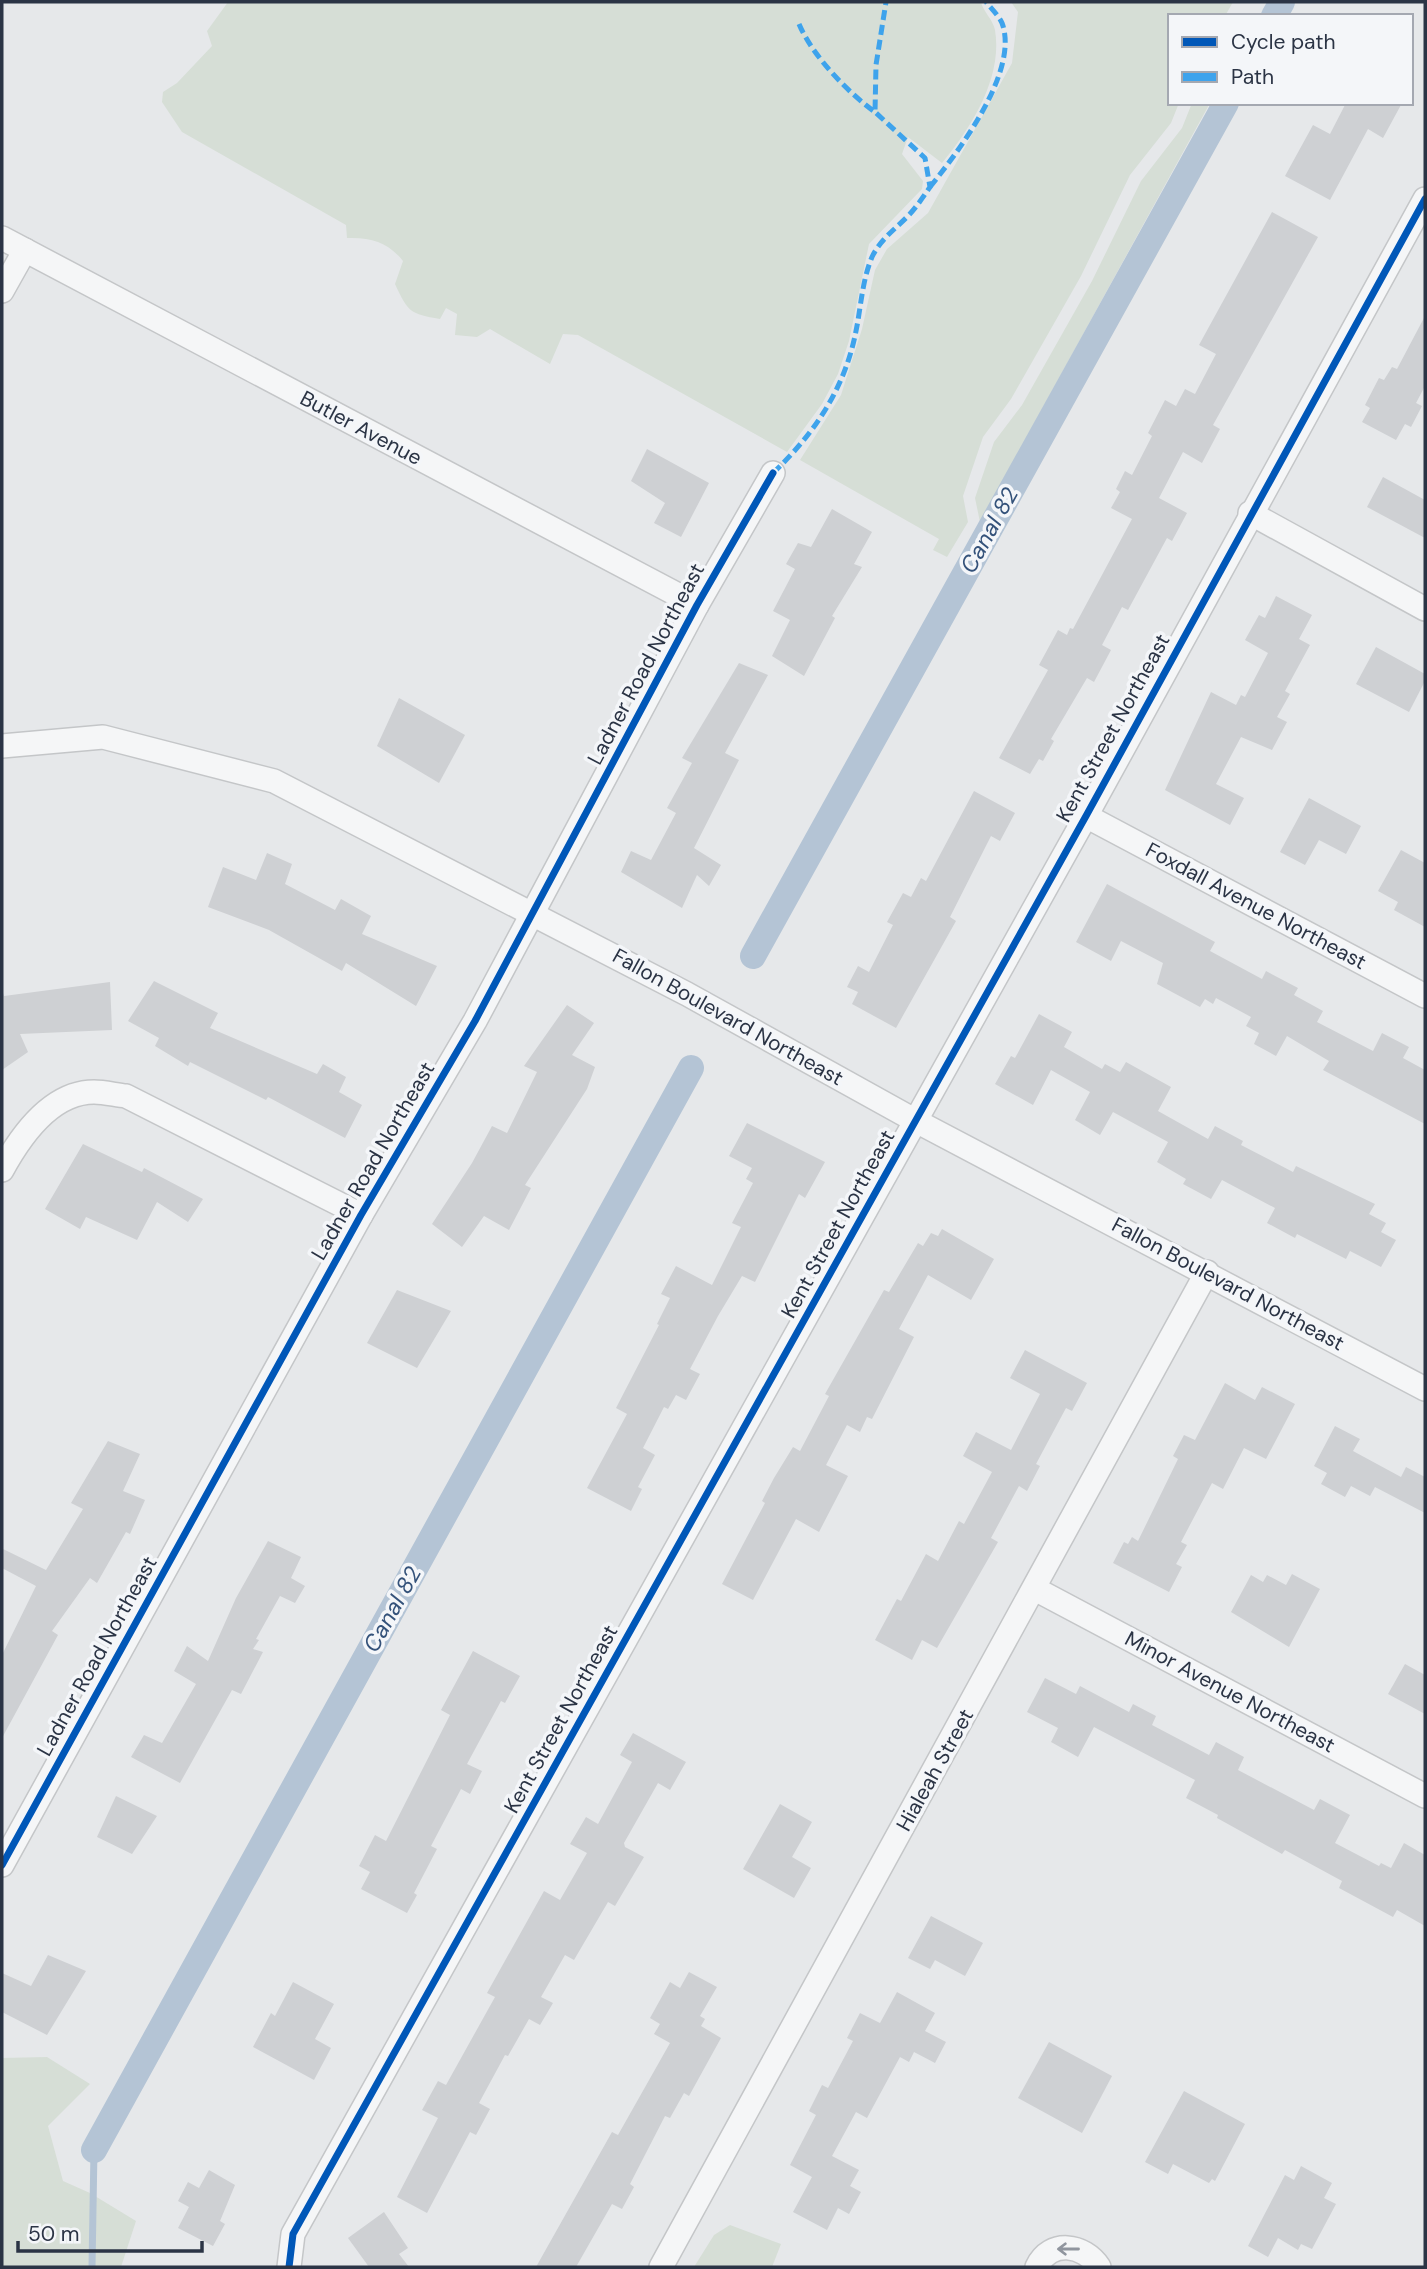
<svg xmlns="http://www.w3.org/2000/svg" width="1427" height="2269" viewBox="0 0 1427 2269" font-family="'DM Sans',sans-serif">
<rect width="100%" height="100%" fill="#e6e8ea"/>
<g fill="#d6ded6">
<path d="M 228,2 L 981,2 C 983,11 993,20 995,30 C 1003,78 971,128 942,163 L 908,137 L 902,154 L 923,181 L 922,189 L 869,244 L 849,341 L 838,374 L 822,404 L 787,452 L 578,335 L 563,334 L 550,364 L 490,329 L 477,337 L 455,335 L 457,314 L 446,308 L 440,319 C 410,314 408,312 395,284 L 403,261 C 388,242 371,237 347,238 L 346,225 L 182,132 L 162,102 L 163,92 L 177,83 L 212,46 L 207,31 Z"/>
<path d="M 1011,2 L 1233,2 L 1225,16 L 1170,16 L 1170,103 L 1179,103 L 1171,123 L 1130,175 L 1081,276 L 1011,399 L 983,437 L 963,496 L 968,522 L 947,557 L 933,550 L 939,539 L 800,460 L 841,395 L 862,329 L 875,270 L 887,249 L 928,213 L 1012,63 L 1018,12 Z"/>
<path d="M 1192,103 L 1210,103 L 980,522 L 975,498 L 994,442 L 1022,405 L 1092,281 L 1141,181 L 1182,128 Z"/>
<path d="M 47,2057 L 90,2084 L 48,2126 L 63,2181 L 90,2193 L 136,2221 L 121,2267 L 2,2267 L 2,2058 Z"/>
<path d="M 730,2225 L 781,2244 L 772,2267 L 694,2267 L 714,2235 Z"/>
</g>
<g fill="none" stroke-linecap="round" stroke-linejoin="round">
<path stroke="#b4c4d5" stroke-width="7" d="M 92,2267 L 94,2150"/>
<g stroke="#b4c4d5" stroke-width="26">
<path d="M 1274,16 L 1282,2"/>
<path d="M 753,956 L 1226,103"/>
<path d="M 94,2150 L 691,1068"/>
</g>
</g>
<g fill="#ced0d3">
<path d="M 1346,103 L 1402,103 L 1383,138 L 1368,129 L 1330,200 L 1285,176 L 1313,125 L 1330,134 Z"/>
<path d="M 1272,212 L 1318,237 L 1213,425 L 1220,429 L 1202,463 L 1183,452 L 1159,498 L 1187,513 L 1172,541 L 1167,538 L 1128,610 L 1122,607 L 1102,645 L 1111,650 L 1094,682 L 1087,678 L 1051,739 L 1054,741 L 1043,761 L 1039,759 L 1030,774 L 999,758 L 1048,670 L 1039,665 L 1058,630 L 1067,635 L 1070,628 L 1073,629 L 1132,519 L 1111,508 L 1120,492 L 1116,489 L 1125,471 L 1132,475 L 1152,436 L 1148,433 L 1165,400 L 1176,406 L 1185,389 L 1195,394 L 1216,354 L 1199,345 Z"/>
<path d="M 1425,316 L 1425,386 L 1416,403 L 1422,406 L 1411,427 L 1405,424 L 1396,440 L 1362,422 L 1370,408 L 1365,405 L 1379,378 L 1384,380 L 1392,367 L 1397,369 Z"/>
<path d="M 647,449 L 709,483 L 681,537 L 654,523 L 665,503 L 631,481 Z"/>
<path d="M 1383,477 L 1425,500 L 1425,538 L 1367,507 Z"/>
<path d="M 832,509 L 872,532 L 854,564 L 862,567 L 832,616 L 835,618 L 804,676 L 772,656 L 790,620 L 773,611 L 795,569 L 786,564 L 798,543 L 811,547 Z"/>
<path d="M 1276,596 L 1312,615 L 1299,639 L 1310,645 L 1285,691 L 1290,694 L 1277,717 L 1287,722 L 1272,750 L 1241,737 L 1216,784 L 1244,798 L 1230,825 L 1165,790 L 1211,692 L 1236,705 L 1241,695 L 1245,697 L 1268,653 L 1245,640 L 1259,615 L 1265,618 Z"/>
<path d="M 1376,647 L 1425,674 L 1425,681 L 1409,712 L 1356,684 Z"/>
<path d="M 739,663 L 768,675 L 725,753 L 739,760 L 694,848 L 721,865 L 709,886 L 697,875 L 682,908 L 621,872 L 631,851 L 651,860 L 676,813 L 667,808 L 692,763 L 682,758 Z"/>
<path d="M 399,698 L 465,735 L 439,783 L 377,746 Z"/>
<path d="M 974,791 L 1015,813 L 1000,841 L 991,836 L 950,917 L 956,921 L 896,1028 L 852,1004 L 858,992 L 847,987 L 858,966 L 869,972 L 893,925 L 887,922 L 903,893 L 911,897 L 921,878 L 926,881 Z"/>
<path d="M 1309,798 L 1361,826 L 1346,854 L 1319,840 L 1305,865 L 1280,852 Z"/>
<path d="M 1401,850 L 1425,863 L 1425,927 L 1394,910 L 1398,902 L 1378,891 Z"/>
<path d="M 267,853 L 292,864 L 285,884 L 335,910 L 341,899 L 371,916 L 362,934 L 437,966 L 416,1006 L 346,963 L 342,971 L 269,930 L 208,907 L 223,867 L 256,880 Z"/>
<path d="M 1107,884 L 1215,942 L 1210,951 L 1262,979 L 1266,971 L 1298,988 L 1294,995 L 1323,1011 L 1317,1022 L 1373,1051 L 1382,1033 L 1409,1047 L 1403,1058 L 1425,1070 L 1425,1124 L 1323,1070 L 1329,1061 L 1287,1036 L 1276,1056 L 1254,1044 L 1259,1033 L 1246,1026 L 1251,1017 L 1216,998 L 1213,1004 L 1205,999 L 1200,1007 L 1157,984 L 1163,963 L 1121,941 L 1111,961 L 1076,942 Z"/>
<path d="M 154,981 L 218,1013 L 210,1028 L 317,1074 L 323,1064 L 346,1077 L 339,1092 L 362,1105 L 345,1138 L 268,1097 L 266,1100 L 190,1062 L 188,1066 L 155,1046 L 159,1038 L 128,1021 Z"/>
<path d="M 110,982 L 112,1030 L 20,1034 L 28,1052 L 2,1070 L 2,990 L 4,996 Z"/>
<path d="M 567,1005 L 594,1023 L 572,1055 L 595,1067 L 587,1089 L 525,1185 L 531,1188 L 509,1230 L 484,1216 L 462,1247 L 432,1224 L 472,1163 L 492,1126 L 507,1133 L 537,1072 L 524,1066 Z"/>
<path d="M 1039,1014 L 1072,1032 L 1064,1047 L 1102,1069 L 1105,1064 L 1120,1072 L 1126,1062 L 1171,1087 L 1158,1111 L 1208,1139 L 1215,1126 L 1243,1141 L 1241,1145 L 1293,1172 L 1296,1166 L 1375,1204 L 1369,1214 L 1386,1223 L 1381,1232 L 1396,1240 L 1381,1267 L 1350,1251 L 1346,1259 L 1297,1234 L 1295,1238 L 1267,1223 L 1275,1208 L 1222,1180 L 1211,1199 L 1183,1184 L 1186,1179 L 1157,1162 L 1168,1142 L 1113,1112 L 1100,1135 L 1075,1120 L 1090,1092 L 1051,1070 L 1033,1105 L 995,1084 L 1011,1056 L 1015,1058 Z"/>
<path d="M 747,1123 L 825,1162 L 805,1198 L 799,1194 L 755,1282 L 742,1276 L 718,1316 L 690,1369 L 700,1374 L 686,1400 L 676,1395 L 668,1409 L 664,1407 L 643,1448 L 655,1455 L 638,1487 L 642,1489 L 631,1511 L 587,1488 L 627,1414 L 616,1408 L 659,1325 L 657,1324 L 670,1298 L 661,1294 L 676,1266 L 712,1285 L 741,1227 L 732,1223 L 753,1183 L 746,1179 L 752,1168 L 729,1156 Z"/>
<path d="M 83,1144 L 142,1172 L 144,1168 L 203,1199 L 188,1222 L 157,1202 L 137,1240 L 86,1217 L 80,1229 L 45,1209 Z"/>
<path d="M 942,1229 L 994,1259 L 971,1300 L 928,1275 L 899,1329 L 914,1337 L 872,1419 L 867,1417 L 860,1432 L 847,1425 L 826,1465 L 848,1476 L 819,1532 L 796,1519 L 753,1600 L 722,1584 L 765,1503 L 762,1501 L 774,1478 L 793,1447 L 800,1451 L 829,1396 L 825,1394 L 884,1290 L 889,1292 L 918,1243 L 923,1246 L 931,1233 L 938,1236 Z"/>
<path d="M 397,1290 L 451,1311 L 417,1368 L 367,1343 Z"/>
<path d="M 1025,1350 L 1087,1383 L 1072,1411 L 1066,1408 L 1036,1464 L 1040,1466 L 1027,1491 L 1019,1486 L 991,1538 L 998,1542 L 937,1648 L 922,1640 L 912,1660 L 875,1640 L 897,1599 L 901,1601 L 926,1554 L 938,1561 L 959,1521 L 964,1524 L 992,1472 L 963,1456 L 976,1432 L 1011,1450 L 1040,1394 L 1010,1378 Z"/>
<path d="M 1225,1383 L 1255,1400 L 1262,1387 L 1295,1404 L 1266,1459 L 1244,1448 L 1223,1489 L 1212,1483 L 1181,1542 L 1187,1545 L 1176,1564 L 1182,1567 L 1169,1592 L 1113,1563 L 1124,1542 L 1128,1544 L 1132,1537 L 1138,1541 L 1178,1459 L 1173,1456 L 1184,1435 L 1195,1440 Z"/>
<path d="M 1335,1426 L 1360,1439 L 1353,1451 L 1401,1477 L 1406,1467 L 1425,1477 L 1425,1513 L 1375,1487 L 1370,1496 L 1351,1486 L 1345,1497 L 1321,1484 L 1327,1473 L 1314,1466 Z"/>
<path d="M 108,1441 L 140,1454 L 123,1491 L 145,1500 L 130,1534 L 126,1532 L 97,1583 L 90,1578 L 52,1631 L 58,1635 L 2,1738 L 2,1655 L 36,1586 L 2,1568 L 2,1551 L 3,1549 L 46,1570 L 83,1509 L 71,1503 Z"/>
<path d="M 268,1541 L 301,1557 L 291,1578 L 305,1586 L 295,1603 L 280,1596 L 256,1639 L 259,1640 L 253,1649 L 263,1652 L 241,1694 L 232,1690 L 180,1783 L 131,1757 L 144,1735 L 162,1743 L 196,1684 L 174,1671 L 187,1646 L 208,1661 L 236,1598 Z"/>
<path d="M 1292,1574 L 1320,1589 L 1289,1647 L 1231,1612 L 1251,1575 L 1263,1582 L 1267,1575 L 1286,1585 Z"/>
<path d="M 473,1651 L 520,1676 L 505,1703 L 501,1701 L 467,1764 L 482,1771 L 470,1794 L 461,1789 L 431,1846 L 437,1849 L 414,1893 L 417,1895 L 407,1913 L 361,1889 L 370,1872 L 359,1866 L 375,1835 L 386,1841 L 450,1715 L 441,1710 Z"/>
<path d="M 1405,1664 L 1425,1675 L 1425,1714 L 1388,1694 Z"/>
<path d="M 1045,1678 L 1076,1694 L 1080,1686 L 1129,1712 L 1133,1704 L 1156,1716 L 1152,1725 L 1209,1755 L 1216,1742 L 1244,1757 L 1238,1770 L 1314,1810 L 1320,1799 L 1350,1815 L 1335,1843 L 1379,1866 L 1381,1863 L 1391,1868 L 1404,1843 L 1425,1855 L 1425,1926 L 1397,1910 L 1393,1917 L 1339,1888 L 1342,1881 L 1285,1850 L 1282,1854 L 1217,1818 L 1218,1815 L 1186,1798 L 1195,1780 L 1094,1727 L 1078,1757 L 1051,1742 L 1058,1728 L 1027,1712 Z"/>
<path d="M 633,1733 L 686,1762 L 670,1790 L 658,1783 L 624,1843 L 625,1847 L 644,1857 L 615,1906 L 608,1902 L 574,1960 L 565,1955 L 541,1997 L 553,2003 L 540,2025 L 529,2019 L 508,2056 L 505,2055 L 479,2103 L 490,2109 L 476,2135 L 470,2132 L 427,2213 L 397,2197 L 438,2118 L 422,2110 L 438,2081 L 446,2085 L 495,1997 L 487,1993 L 544,1891 L 560,1900 L 587,1853 L 570,1844 L 586,1817 L 598,1824 L 632,1762 L 620,1755 Z"/>
<path d="M 116,1796 L 157,1816 L 132,1854 L 97,1837 Z"/>
<path d="M 780,1804 L 812,1822 L 792,1857 L 811,1868 L 794,1898 L 743,1869 Z"/>
<path d="M 931,1916 L 983,1943 L 965,1976 L 935,1960 L 930,1969 L 908,1958 Z"/>
<path d="M 48,1955 L 86,1971 L 47,2035 L 2,2012 L 2,1973 L 31,1986 Z"/>
<path d="M 689,1972 L 717,1987 L 700,2016 L 705,2019 L 701,2026 L 721,2038 L 689,2096 L 684,2093 L 670,2118 L 665,2116 L 630,2184 L 634,2187 L 622,2209 L 612,2204 L 576,2267 L 536,2267 L 612,2132 L 618,2135 L 670,2043 L 654,2034 L 660,2024 L 650,2018 L 670,1982 L 680,1988 Z"/>
<path d="M 293,1982 L 334,2004 L 315,2039 L 331,2048 L 314,2080 L 253,2047 L 271,2013 L 275,2016 Z"/>
<path d="M 897,1992 L 935,2013 L 925,2031 L 946,2042 L 935,2063 L 914,2052 L 909,2062 L 900,2057 L 867,2118 L 856,2112 L 832,2156 L 859,2170 L 850,2186 L 861,2192 L 849,2214 L 838,2208 L 827,2230 L 793,2212 L 812,2177 L 790,2165 L 816,2115 L 809,2111 L 822,2085 L 828,2088 L 853,2041 L 847,2038 L 860,2013 L 880,2023 Z"/>
<path d="M 1049,2042 L 1112,2076 L 1082,2133 L 1018,2098 Z"/>
<path d="M 1184,2091 L 1245,2124 L 1215,2181 L 1212,2179 L 1209,2183 L 1173,2164 L 1168,2174 L 1145,2162 Z"/>
<path d="M 1301,2166 L 1332,2183 L 1324,2198 L 1336,2204 L 1312,2249 L 1301,2244 L 1298,2250 L 1278,2238 L 1268,2257 L 1248,2246 L 1285,2175 L 1294,2180 Z"/>
<path d="M 209,2170 L 235,2185 L 220,2221 L 225,2224 L 213,2246 L 178,2228 L 189,2207 L 178,2201 L 188,2182 L 199,2188 Z"/>
<path d="M 384,2212 L 408,2248 L 399,2254 L 409,2267 L 369,2267 L 348,2238 Z"/>
</g>
<g fill="none" stroke-linecap="round" stroke-linejoin="round">
<defs>
<g id="minor">
<path d="M 2,238 L 697,605"/>
<path d="M 2,291 L 25,250"/>
<path d="M 1250,513 L 1425,609"/>
<path d="M 2,746 L 103,737 L 274,781 L 687,994 L 916,1121 L 1425,1389"/>
<path d="M 1086,816 L 1425,996"/>
<path d="M 2,1170 C 20,1137 51,1092 94,1092 C 104,1092 116,1095 126,1096 L 361,1215"/>
<path d="M 1035,1589 L 1425,1796"/>
<path d="M 2,1865 L 361,1215 L 475,1021 L 697,605 L 773,473"/>
<path d="M 289,2267 L 293,2234 L 1086,816 L 1425,199"/>
<path d="M 661,2267 L 1207,1272"/>
<path d="M 1037,2267 C 1050,2239 1084,2244 1099,2267"/>
</g>
</defs>
<use href="#minor" stroke="#c4c6c8" stroke-width="26"/>
<use href="#minor" stroke="#f5f6f7" stroke-width="23"/>
<g stroke="#3ea3ec" stroke-width="5" stroke-dasharray="10 5" stroke-linecap="butt">
<path d="M 799,24 C 812,55 847,92 875,112 L 876,65 L 886,2"/>
<path d="M 930,187 C 958,152 1020,71 1002,23 C 999,16 991,8 986,2"/>
<path d="M 773,473 C 815,433 845,388 856,331 C 861,307 862,281 872,257 C 880,240 894,230 907,217 C 916,208 923,197 930,187 L 925,158 L 875,112"/>
</g>
<defs>
<g id="cycleway">
<path d="M 2,1865 L 361,1215 L 475,1021 L 697,605 L 773,473"/>
<path d="M 289,2267 L 293,2234 L 1086,816 L 1425,199"/>
</g>
</defs>
<use href="#cycleway" stroke="#f4f6f9" stroke-width="11"/>
<use href="#cycleway" stroke="#0057b8" stroke-width="7"/>
</g>
<defs><path id="oneway-shaft" d="M-6 0H5M1.5-3L5.5 0L1.5 3" fill="none" stroke-width="1.6" stroke-linecap="round" stroke-linejoin="round" transform="scale(1.75)"/></defs>
<use stroke="#90959e" href="#oneway-shaft" transform="translate(1068 2249) rotate(180)"/>
<g text-anchor="middle" stroke-width="7" stroke-linejoin="round" paint-order="stroke">
<g font-size="21" fill="#2b3445" stroke="#f4f6f9">
<text transform="translate(361 428) rotate(28)" y="7">Butler Avenue</text>
<text transform="translate(646 664) rotate(-62)" y="7">Ladner Road Northeast</text>
<text transform="translate(1113 728) rotate(-61)" y="7">Kent Street Northeast</text>
<text transform="translate(1256 906) rotate(28)" y="7">Foxdall Avenue Northeast</text>
<text transform="translate(728 1017) rotate(29)" y="7">Fallon Boulevard Northeast</text>
<text transform="translate(373 1161) rotate(-60)" y="7">Ladner Road Northeast</text>
<text transform="translate(838 1224) rotate(-61)" y="7">Kent Street Northeast</text>
<text transform="translate(1228 1284) rotate(28)" y="7">Fallon Boulevard Northeast</text>
<text transform="translate(97 1656) rotate(-61)" y="7">Ladner Road Northeast</text>
<text transform="translate(1230 1692) rotate(28)" y="7">Minor Avenue Northeast</text>
<text transform="translate(561 1719) rotate(-61)" y="7">Kent Street Northeast</text>
<text transform="translate(935 1770) rotate(-61)" y="7">Hialeah Street</text>
</g>
<g font-size="23" font-style="italic" fill="#34527a" stroke="#f4f6f9">
<text transform="translate(989 530) rotate(-61)" y="8">Canal 82</text>
<text transform="translate(392 1609) rotate(-61)" y="8">Canal 82</text>
</g>
</g>
<rect width="1427" height="2269" fill="none" stroke="#2b3445" stroke-width="7"/>
<rect x="1168" y="14" width="245" height="91" fill="#f4f6f9" stroke="#a4a8b1" stroke-width="2"/>
<rect x="1182" y="37" width="35" height="10" fill="#0057b8" stroke="#a4a8b1" stroke-width="2"/>
<text x="1231" y="49" font-size="21" fill="#2b3445">Cycle path</text>
<rect x="1182" y="72" width="35" height="10" fill="#3ea3ec" stroke="#a4a8b1" stroke-width="2"/>
<text x="1231" y="84" font-size="21" fill="#2b3445">Path</text>
<path d="M18 2241v10h184v-10" fill="none" stroke="#2b3445" stroke-width="3.5"/>
<text x="28" y="2241" font-size="21" fill="#2b3445" stroke="#f4f6f9" stroke-width="5" paint-order="stroke">50 m</text>
</svg>
